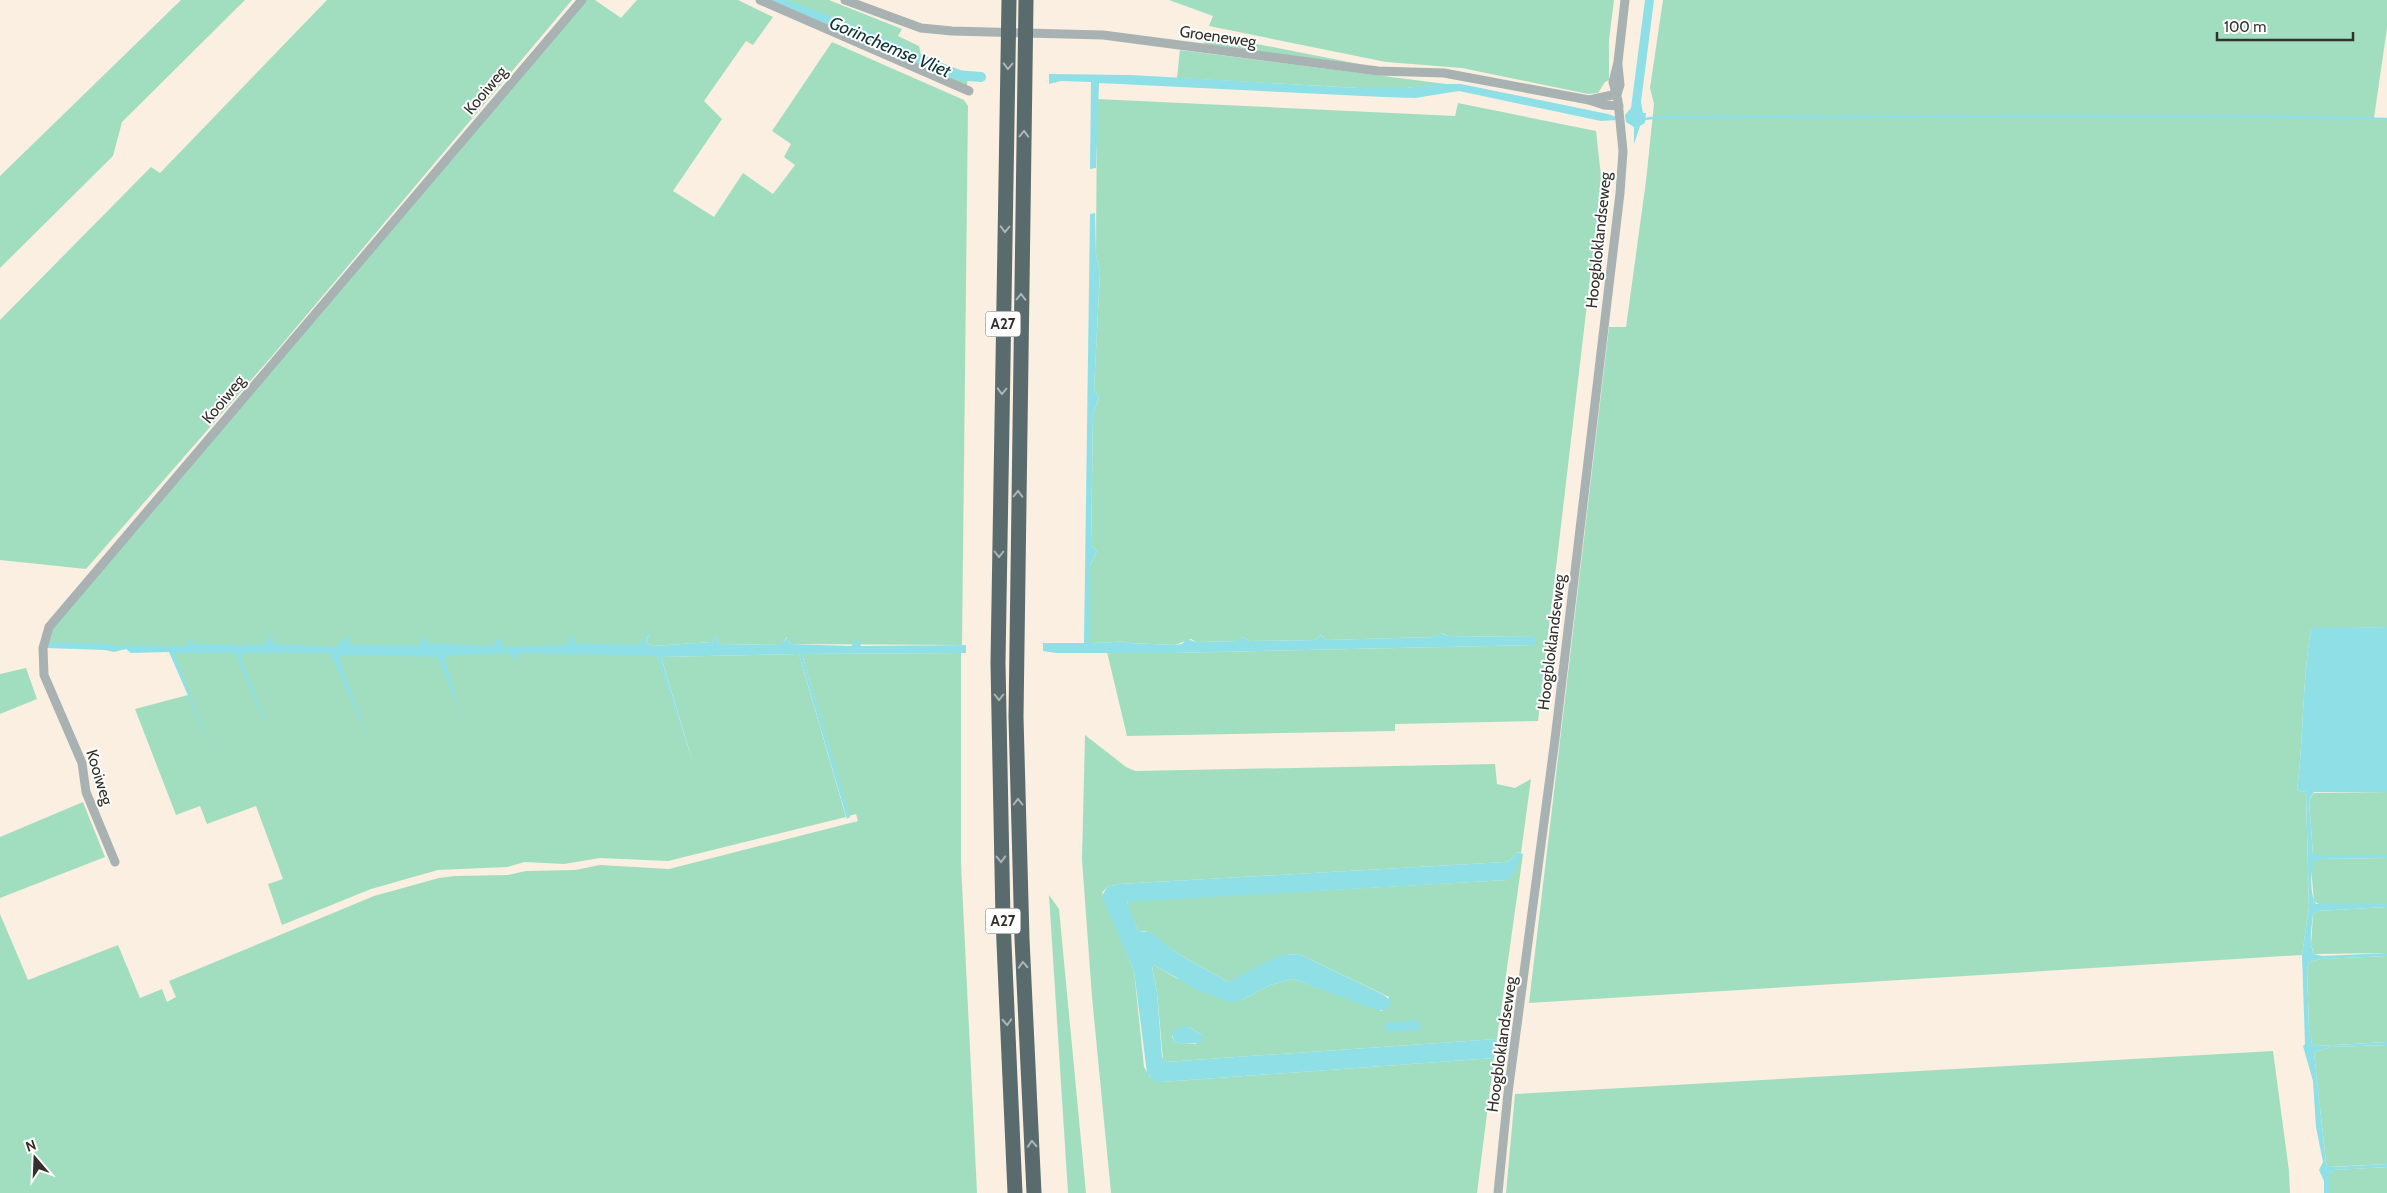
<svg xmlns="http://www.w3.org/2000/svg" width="2387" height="1193" viewBox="0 0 2387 1193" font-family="Cabin,sans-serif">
<rect width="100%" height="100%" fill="#fbefe1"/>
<g fill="#a1dec0" fill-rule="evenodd">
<path d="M 181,0 L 245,0 L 122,122 L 113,156 L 0,268 L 0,176 Z"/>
<path d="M 327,0 L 572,0 L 273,355 L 86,569 L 0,560 L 0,320 L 151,167 L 160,173 Z"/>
<path d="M 584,0 L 595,0 L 621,18 L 637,0 L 738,0 L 773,17 L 753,45 L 746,41 L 704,101 L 722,119 L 673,191 L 714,217 L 743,173 L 773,194 L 795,165 L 784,157 L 791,144 L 772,131 L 832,42 L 964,100 L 968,106 L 962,645 L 790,644 L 787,637 L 781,645 L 719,644 L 716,636 L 712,642 L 652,646 L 646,642 L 649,634 L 640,649 L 655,649 L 692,759 L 661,657 L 799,654 L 846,817 L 668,861 L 600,858 L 564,864 L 525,862 L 507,867 L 438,870 L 371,889 L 282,925 L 268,884 L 283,879 L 256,806 L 207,824 L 200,806 L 176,815 L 135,709 L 188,695 L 170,649 L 45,648 L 47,635 Z"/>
<path d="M 765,0 L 829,0 L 902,29 L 898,36 L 919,46 L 921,55 L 968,73 L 967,87 Z"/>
<path d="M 1169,0 L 1614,0 L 1609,40 L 1609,80 L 1605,82 L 1598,93 L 1588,94 L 1462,68 L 1386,62 L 1209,26 L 1213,16 Z"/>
<path d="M 1663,0 L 2387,0 L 2387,28 L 2374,118 L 2387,119 L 2387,627 L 2311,629 C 2302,682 2304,736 2297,790 L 2306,792 L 2309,907 L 2302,955 L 1529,1003 L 1609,327 L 1626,327 L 1646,181 L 1654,104 L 1650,88 Z"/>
<path d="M 1206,34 L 1364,65 L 1204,44 Z"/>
<path d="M 1180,50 L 1446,84 L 1406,88 L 1359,88 L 1177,78 Z"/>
<path d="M 1097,99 L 1455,116 L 1458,103 L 1596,131 L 1601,176 L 1599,202 L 1538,721 L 1395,724 L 1395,731 L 1127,736 L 1107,652 L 1171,653 L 1534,645 L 1535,637 L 1448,636 L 1442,633 L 1434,637 L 1326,640 L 1321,635 L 1315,640 L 1249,641 L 1243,637 L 1239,641 L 1196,642 L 1191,639 L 1175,645 L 1129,643 C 1122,640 1100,644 1090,643 L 1090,566 L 1097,551 L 1091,545 L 1093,414 L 1099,398 L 1094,390 L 1100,272 L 1096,254 Z"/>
<path d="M 961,653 L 961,863 L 977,1193 L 0,1193 L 0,914 L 28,980 L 118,945 L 140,998 L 162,989 L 167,1002 L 176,997 L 169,981 L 374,896 L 439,878 L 454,876 L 508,875 L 526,871 L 575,870 L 600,865 L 669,869 L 858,821 L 856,814 L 849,816 L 802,654 Z"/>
<path d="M 26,668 L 37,699 L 0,714 L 0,674 Z"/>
<path d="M 1085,735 L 1126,767 L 1135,771 L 1495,764 L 1497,784 L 1515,788 L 1531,779 L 1521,853 L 1517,852 L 1509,861 L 1505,862 L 1119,884 L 1107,887 L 1102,893 L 1134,971 L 1144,1067 L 1150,1077 L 1161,1082 L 1494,1058 L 1477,1193 L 1111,1193 L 1092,997 L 1082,860 Z"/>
<path d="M 2387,792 L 2387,855 L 2313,855 L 2309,800 L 2314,793 Z"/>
<path d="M 83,802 L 105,857 L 0,898 L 0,837 Z"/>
<path d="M 1523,854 L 1497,1039 L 1165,1062 L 1163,1060 L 1157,992 L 1152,966 L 1154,965 L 1176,978 L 1242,1000 L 1270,985 L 1293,979 L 1382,1011 L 1389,997 L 1299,954 C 1267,952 1254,979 1228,982 L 1177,953 L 1146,931 L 1138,931 L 1127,904 L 1128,901 L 1507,880 ZM 1189,1027 L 1202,1035 L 1196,1044 L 1181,1044 L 1174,1041 L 1172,1036 Z"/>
<path d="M 2387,858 L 2387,904 L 2321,906 L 2314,901 L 2311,868 L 2314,861 L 2322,859 Z"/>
<path d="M 1049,895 L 1059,909 L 1086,1193 L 1068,1193 Z"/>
<path d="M 2387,907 L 2387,953 L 2314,954 L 2311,945 L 2313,914 L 2317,911 Z"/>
<path d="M 2387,956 L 2387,1042 L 2317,1046 L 2312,1044 L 2309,1029 L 2307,969 L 2309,962 L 2321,959 Z"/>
<path d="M 2387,1045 L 2387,1164 L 2329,1167 L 2326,1163 L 2314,1052 L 2331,1047 Z"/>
<path d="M 2273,1051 L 2289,1171 L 2290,1193 L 1506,1193 L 1515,1094 Z"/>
<path d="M 2387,1167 L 2387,1193 L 2329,1193 L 2329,1173 L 2334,1170 Z"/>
</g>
<g fill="#8ee0e6">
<path d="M 1645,0 L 1654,0 L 1641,102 L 1643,113 L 1646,113 L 1645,123 L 1640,126 L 1634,144 L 1634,127 L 1626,122 L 1625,115 L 1631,108 Z"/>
<path d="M 1049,74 L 1131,75 L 1359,88 L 1406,88 L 1436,84 L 1461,84 L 1608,114 L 1616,117 L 1616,120 L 1601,121 L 1459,91 L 1415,98 L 1384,97 L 1099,83 L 1096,168 L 1090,169 L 1091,82 L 1061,81 L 1049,84 Z"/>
<path d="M 1095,213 L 1096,254 L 1100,272 L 1094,390 L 1099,398 L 1093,414 L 1091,545 L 1097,551 L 1090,566 L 1090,643 C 1101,644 1122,640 1129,643 L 1175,645 L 1182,644 L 1187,639 L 1196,642 L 1238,641 L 1243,637 L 1249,641 L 1315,640 L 1321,635 L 1326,640 L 1434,637 L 1441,633 L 1448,636 L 1535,637 L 1535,645 L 1171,653 L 1056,653 L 1043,651 L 1043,643 L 1084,643 L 1090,214 Z"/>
<path d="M 2387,627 L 2387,792 L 2314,792 L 2309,800 L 2313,855 L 2387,855 L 2387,858 L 2322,859 L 2314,862 C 2310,873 2310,894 2316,904 L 2387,904 L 2387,907 L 2317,911 L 2313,914 C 2312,927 2308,942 2314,954 L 2322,956 L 2387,953 L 2387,956 L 2321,959 L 2309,962 L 2307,969 L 2309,1029 L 2312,1044 L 2318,1046 L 2387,1042 L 2387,1045 L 2331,1047 L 2314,1052 L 2326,1163 L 2329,1167 L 2334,1167 L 2387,1164 L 2387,1167 L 2334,1170 L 2329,1173 L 2329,1193 L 2324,1193 L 2324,1181 L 2319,1170 L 2323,1162 L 2316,1127 L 2313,1081 L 2303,1046 L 2305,1044 L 2302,955 L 2309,907 L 2306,792 L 2297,790 C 2304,736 2302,682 2311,628 Z"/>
<path d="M 276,630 L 271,640 L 275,644 L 335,647 L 349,635 L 348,641 L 354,645 L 419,645 L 426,635 L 428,643 L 492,646 L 500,636 L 502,647 L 565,645 L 573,634 L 573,643 L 639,645 L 650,630 L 646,642 L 652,646 L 712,642 L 716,635 L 719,644 L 780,645 L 788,637 L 790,644 L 851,646 L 858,638 L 861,646 L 966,645 L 966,653 L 802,654 L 850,817 L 847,819 L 799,654 L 661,657 L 692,760 L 657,656 L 519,653 L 517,661 L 509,653 L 447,656 L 445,661 L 461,715 L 438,657 L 343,655 L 339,659 L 368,737 L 330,653 L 244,653 L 241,658 L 265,719 L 265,723 L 235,653 L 174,653 L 211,748 L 169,652 L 131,653 L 126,649 L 114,652 L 105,650 L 48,648 L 50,642 L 113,644 L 118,647 L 124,645 L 186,646 L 191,638 L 194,644 L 263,645 Z"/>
<path d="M 1517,852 L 1523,854 L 1511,877 L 1507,880 L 1127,902 L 1138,931 L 1150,932 L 1177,953 L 1228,982 L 1280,955 L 1299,954 L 1384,995 L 1391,1001 C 1390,1009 1383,1011 1376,1010 L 1293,979 L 1270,985 L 1242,1000 L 1231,1003 L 1198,990 L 1154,965 L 1152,967 L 1157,992 L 1162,1057 L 1165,1062 L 1497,1039 L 1494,1058 L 1161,1082 L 1154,1081 L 1147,1073 L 1134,971 L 1102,896 L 1107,887 L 1119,884 L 1505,862 L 1509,861 Z"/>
<path d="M 1418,1020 L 1421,1027 L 1418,1030 L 1388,1032 L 1384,1029 L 1387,1023 Z"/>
<path d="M 1183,1026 L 1189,1027 L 1202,1035 L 1201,1043 L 1181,1044 L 1174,1041 L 1172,1033 Z"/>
</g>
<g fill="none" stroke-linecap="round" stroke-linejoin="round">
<path stroke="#8ee0e6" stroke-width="2.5" d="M 1644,119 L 1660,117 L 2249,116 L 2387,119"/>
<path stroke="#8ee0e6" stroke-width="10" d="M 772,0 L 864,34 L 956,75 L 981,77"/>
<g stroke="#a9b2b3" stroke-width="9">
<path d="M 760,0 L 969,91"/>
<path d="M 845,0 L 921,28 L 952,31 L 1103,35 L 1378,71 L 1444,73 L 1589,100 L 1604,105 L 1619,106"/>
<path d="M 1617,94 L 1620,85 L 1618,65"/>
<path d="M 1589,100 L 1617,94"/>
<path d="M 115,862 L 86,792 L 82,763 L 44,675 L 43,648 L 49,627 L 582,0"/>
<path d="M 1498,1193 L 1508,1093 L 1555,739 L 1620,193 L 1623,151 L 1618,101 L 1613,82 L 1618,62 L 1625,0"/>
</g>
<g stroke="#596b6d" stroke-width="15">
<path d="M 1009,0 L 998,663 L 1003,920 L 1015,1193"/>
<path d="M 1026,0 L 1016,717 L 1022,939 L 1034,1193"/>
</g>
</g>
<defs><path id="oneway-chevron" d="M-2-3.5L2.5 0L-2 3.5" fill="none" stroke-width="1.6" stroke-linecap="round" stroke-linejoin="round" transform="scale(1.25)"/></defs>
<g stroke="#acb4b6">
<use href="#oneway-chevron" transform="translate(1008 66) rotate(91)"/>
<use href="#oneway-chevron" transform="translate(1024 134) rotate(-89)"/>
<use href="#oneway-chevron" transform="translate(1005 229) rotate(91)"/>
<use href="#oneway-chevron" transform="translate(1021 297) rotate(-89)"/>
<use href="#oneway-chevron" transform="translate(1002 391) rotate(91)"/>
<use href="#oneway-chevron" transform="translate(1018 494) rotate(-89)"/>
<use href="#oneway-chevron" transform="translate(999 554) rotate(90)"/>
<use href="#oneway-chevron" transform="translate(999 697) rotate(90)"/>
<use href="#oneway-chevron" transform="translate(1018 802) rotate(-90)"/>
<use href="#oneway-chevron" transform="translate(1001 859) rotate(88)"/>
<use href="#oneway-chevron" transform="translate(1023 965) rotate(-93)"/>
<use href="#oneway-chevron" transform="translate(1007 1022) rotate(87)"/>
<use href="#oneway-chevron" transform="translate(1032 1144) rotate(-93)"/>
</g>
<g text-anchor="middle" stroke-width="4" stroke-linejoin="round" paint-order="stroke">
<g fill="#fefefe" stroke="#716e6a" stroke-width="1">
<rect x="985.5" y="311.5" width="35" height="25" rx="4"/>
<rect x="985.5" y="908.5" width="35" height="25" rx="4"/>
</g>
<g font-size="15" font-weight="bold" fill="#34302b">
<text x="1003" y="329">A27</text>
<text x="1003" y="926">A27</text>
</g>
<g font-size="16" fill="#34302b" stroke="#fefefe">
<text transform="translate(1218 36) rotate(8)" y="6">Groeneweg</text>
<text transform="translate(485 90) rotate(-50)" y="6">Kooiweg</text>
<text transform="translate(1598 240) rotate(-84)" y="6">Hoogbloklandseweg</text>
<text transform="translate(223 399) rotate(-50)" y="6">Kooiweg</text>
<text transform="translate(1551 642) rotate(-83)" y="6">Hoogbloklandseweg</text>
<text transform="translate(100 777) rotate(73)" y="6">Kooiweg</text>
<text transform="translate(1501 1044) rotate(-82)" y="6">Hoogbloklandseweg</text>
</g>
<g font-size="18" font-style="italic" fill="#093336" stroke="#fefefe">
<text transform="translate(890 47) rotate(23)" y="6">Gorinchemse Vliet</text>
</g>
</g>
<g transform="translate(35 1158) rotate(341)" stroke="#fefefe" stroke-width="4" paint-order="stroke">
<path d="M0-4L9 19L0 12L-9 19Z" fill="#34302b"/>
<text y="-8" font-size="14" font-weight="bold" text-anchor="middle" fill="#34302b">N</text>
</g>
<path d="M2217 32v8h136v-8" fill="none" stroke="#34302b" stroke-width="2.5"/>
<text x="2224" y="32" font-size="15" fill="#34302b" stroke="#fefefe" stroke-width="4" paint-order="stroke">100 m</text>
</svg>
